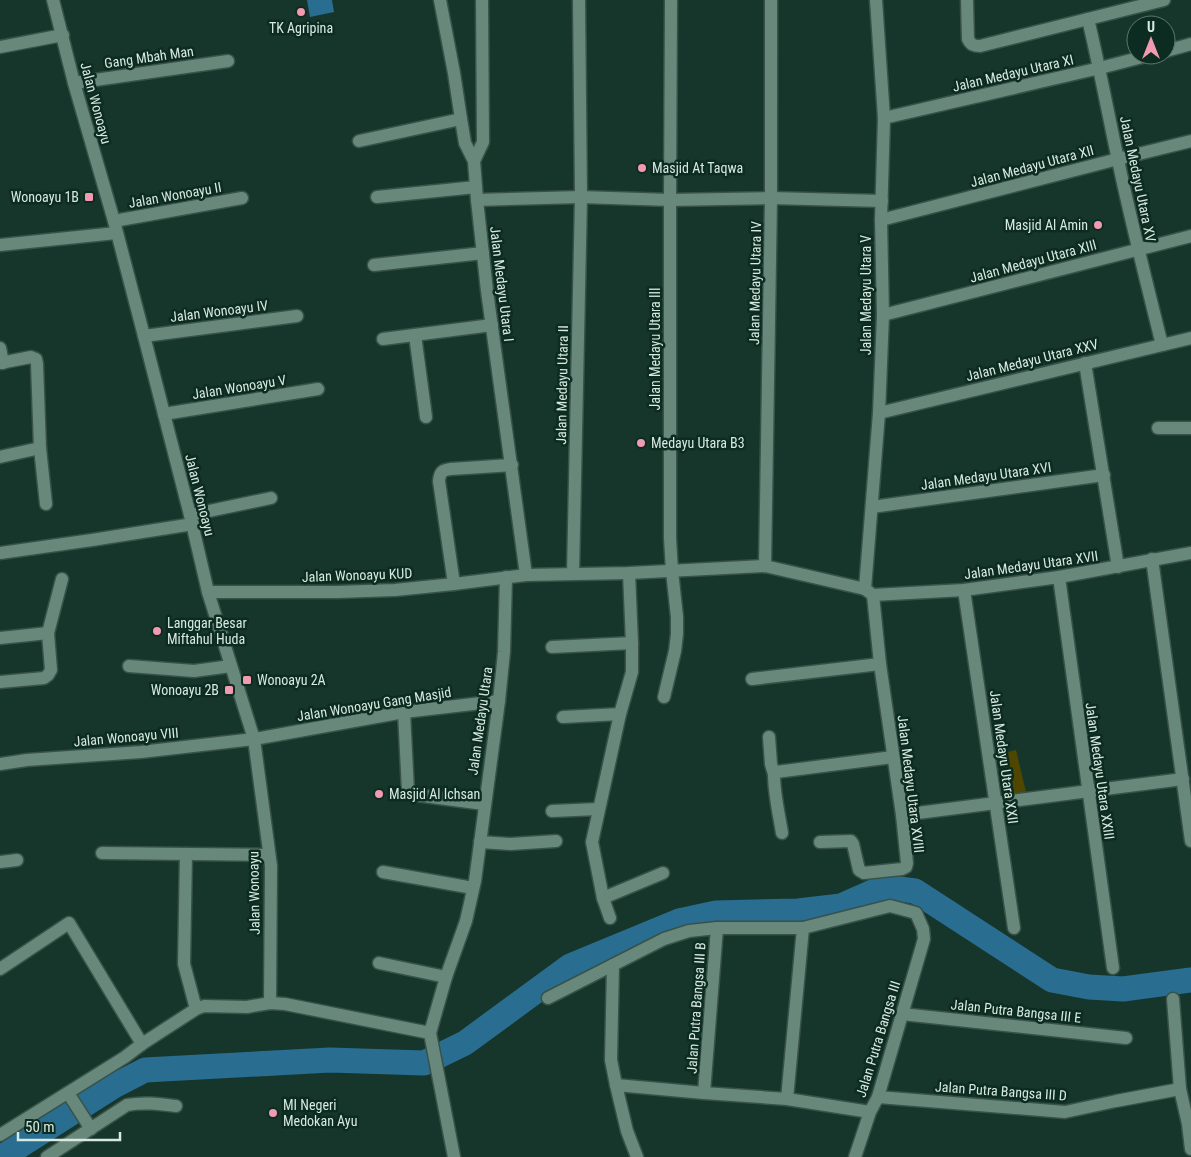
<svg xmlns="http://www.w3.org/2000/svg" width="1191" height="1157" viewBox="0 0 1191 1157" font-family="'Roboto Condensed',sans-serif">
<rect width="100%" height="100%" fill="#17362b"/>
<path fill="#4f4600" d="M 1016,750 L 1026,792 L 1009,796 L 999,754 Z"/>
<path fill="#296d91" d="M 307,0 L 332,0 L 334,12 L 310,17 Z"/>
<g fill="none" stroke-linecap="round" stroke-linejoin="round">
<path stroke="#296d91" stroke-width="25" d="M 2,1157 L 114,1086 L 145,1070 L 330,1060 L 424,1063 L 465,1043 L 570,966 L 679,921 L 716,913 L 798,911 L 841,906 L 884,887 L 915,891 L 1052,980 L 1089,987 L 1123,989 L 1191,980"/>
<defs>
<g id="minor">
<path d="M 53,0 L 74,83 L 114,221 L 144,336 L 190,515 L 208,592 L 254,739 L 271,866 L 270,1003"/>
<path d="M 440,0 L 454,73 L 461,119 L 465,143 L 474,161 L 477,200 L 487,291 L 526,575"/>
<path d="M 967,0 L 968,39 C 971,45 974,46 980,46 L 1164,0"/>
<path d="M 1088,19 C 1099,65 1108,113 1118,160 C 1131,222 1147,284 1162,345"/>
<path d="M 0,47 L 63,35"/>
<path d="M 1166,51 L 1191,44"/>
<path d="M 74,83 L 228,61"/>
<path d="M 884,118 L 1100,68 L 1150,55"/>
<path d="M 359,141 L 461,119"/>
<path d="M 474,161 L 483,142 L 482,0"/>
<path d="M 377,197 L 476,187"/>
<path d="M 477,200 L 581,197 L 670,200 L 771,198 L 882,201"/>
<path d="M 881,220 L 1118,159 L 1191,141"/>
<path d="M 114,221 L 242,198"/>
<path d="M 0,245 L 116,233"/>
<path d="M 374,265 L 483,253"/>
<path d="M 883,315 L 1191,236"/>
<path d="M 415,335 L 426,417"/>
<path d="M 144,336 L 297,316"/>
<path d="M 383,339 L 492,325"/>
<path d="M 0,348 L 3,363"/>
<path d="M 0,363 L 31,357 L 36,359 L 37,364 L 40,448 L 46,504"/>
<path d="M 1085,363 L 1118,567"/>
<path d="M 879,413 L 1191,338"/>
<path d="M 164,414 L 318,389"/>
<path d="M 1158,428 L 1191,428"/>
<path d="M 0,457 L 40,448"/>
<path d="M 872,507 L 1104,475"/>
<path d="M 190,515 L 271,498"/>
<path d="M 0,553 L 92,540 L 193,524"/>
<path d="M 1152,559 L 1191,841"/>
<path d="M 765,566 L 771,198 L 771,0"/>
<path d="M 573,574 L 581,197 L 579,0"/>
<path d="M 1059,577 L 1113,968"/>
<path d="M 454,584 L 439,481 C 440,472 442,470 451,469 L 512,465"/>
<path d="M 865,589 L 879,413 L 883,315 L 881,220 L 884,118 L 876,0"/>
<path d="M 964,590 L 1014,928"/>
<path d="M 208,592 L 337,592 L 395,590 L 454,584 L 526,575 L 629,573 L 765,566 L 865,589 L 873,595"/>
<path d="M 873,595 L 964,590 L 1059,577 L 1191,553"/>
<path d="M 0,638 L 48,633"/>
<path d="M 552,647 L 632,643"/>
<path d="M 129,666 L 194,671 L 231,666"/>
<path d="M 752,679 L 880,664"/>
<path d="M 0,682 L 44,678 L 48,675 L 51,670 L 48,633 L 62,579"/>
<path d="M 664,697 L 675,651 L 677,634 L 677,617 L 672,571 L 670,538 L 670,200 L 671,0"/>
<path d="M 404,712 L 408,791 L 411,793 L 416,795 L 484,804"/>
<path d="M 563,717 L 620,714"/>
<path d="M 769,737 L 771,764 L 774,774"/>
<path d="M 0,764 L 27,760 L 141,752 L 254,739 L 404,712 L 499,701"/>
<path d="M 552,811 L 598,809"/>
<path d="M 902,815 L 1183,779"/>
<path d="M 782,833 C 779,814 774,794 774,774 L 776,772 L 893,757"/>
<path d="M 480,842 L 511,844 L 556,841"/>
<path d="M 820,842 L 851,841 L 853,844 L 859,870 L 864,873 L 902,869 L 906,867 L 907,863 L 902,815 L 880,664 L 873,595"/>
<path d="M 102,853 L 269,855"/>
<path d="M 186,854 L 184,964 L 196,1009"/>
<path d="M 0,862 L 17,860"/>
<path d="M 383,872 L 473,888"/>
<path d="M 603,898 L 663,873"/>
<path d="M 610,918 L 603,898 L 592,842 L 620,714 L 632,672 L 632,643 L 629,573"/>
<path d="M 379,963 L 446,977"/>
<path d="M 613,965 L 611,1060 L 616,1085 L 627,1131 L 637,1157"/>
<path d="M 0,969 L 69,923 L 142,1044"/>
<path d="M 548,998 L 664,939 L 689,931 L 717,928"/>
<path d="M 1173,999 L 1180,1089 L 1188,1124 L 1191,1149"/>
<path d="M 902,1014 L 1126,1038"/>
<path d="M 616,1085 L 704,1093"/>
<path d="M 68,1093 L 91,1129"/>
<path d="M 878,1097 L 1065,1112 L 1116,1101 L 1180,1089"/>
<path d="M 787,1099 L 803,928"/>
<path d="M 0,1135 L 125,1057 L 142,1044 L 196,1009 L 204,1006 L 247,1007 L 270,1003 L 285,1004 L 430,1033"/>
<path d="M 47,1157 L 127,1105 C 143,1102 159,1104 176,1106"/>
<path d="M 454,1157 L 430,1033 L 446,977 L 466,921 L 475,881 L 499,701 L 504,652 L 506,577"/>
<path d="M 855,1157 L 870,1112 L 878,1097 L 924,939 L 923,929 L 916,913 L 890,906 L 803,928 L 717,928 L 704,1093 L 787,1099 L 870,1112"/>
</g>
</defs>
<use href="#minor" stroke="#385249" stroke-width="15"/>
<use href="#minor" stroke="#67887b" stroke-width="12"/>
</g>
<g fill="#f19ab2" stroke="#0c2b21" stroke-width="2">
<circle cx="301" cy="12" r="5"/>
<circle cx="642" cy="168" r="5"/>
<rect x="84" y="192" width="10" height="10" rx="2.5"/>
<circle cx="1098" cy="225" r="5"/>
<circle cx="641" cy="443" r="5"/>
<circle cx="157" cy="631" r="5"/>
<rect x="242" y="675" width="10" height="10" rx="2.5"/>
<rect x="224" y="685" width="10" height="10" rx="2.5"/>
<circle cx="379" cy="794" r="5"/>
<circle cx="273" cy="1113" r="5"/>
</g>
<g text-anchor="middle" stroke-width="5" stroke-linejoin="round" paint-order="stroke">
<g font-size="14" fill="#d7e9e1" stroke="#0c2b21" text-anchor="start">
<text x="301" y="33" text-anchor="middle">TK Agripina</text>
<text x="652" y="173">Masjid At Taqwa</text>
<text x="79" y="202" text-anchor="end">Wonoayu 1B</text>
<text x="1088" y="230" text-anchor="end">Masjid Al Amin</text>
<text x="651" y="448">Medayu Utara B3</text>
<text x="167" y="628">Langgar Besar<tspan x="167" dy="16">Miftahul Huda</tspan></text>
<text x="257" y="685">Wonoayu 2A</text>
<text x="219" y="695" text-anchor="end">Wonoayu 2B</text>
<text x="389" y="799">Masjid Al Ichsan</text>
<text x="283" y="1110">MI Negeri<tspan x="283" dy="16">Medokan Ayu</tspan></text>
</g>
<g font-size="14" fill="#d7e9e1" stroke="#0c2b21">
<text transform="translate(149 57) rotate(-8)" y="5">Gang Mbah Man</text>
<text transform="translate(1013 73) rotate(-13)" y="5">Jalan Medayu Utara XI</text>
<text transform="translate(96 103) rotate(75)" y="5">Jalan Wonoayu</text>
<text transform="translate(1032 166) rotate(-15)" y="5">Jalan Medayu Utara XII</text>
<text transform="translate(1138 179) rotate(78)" y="5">Jalan Medayu Utara XV</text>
<text transform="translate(175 195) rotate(-10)" y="5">Jalan Wonoayu II</text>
<text transform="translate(1033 261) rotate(-15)" y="5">Jalan Medayu Utara XIII</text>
<text transform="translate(755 283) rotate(-89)" y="5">Jalan Medayu Utara IV</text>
<text transform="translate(502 284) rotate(83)" y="5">Jalan Medayu Utara I</text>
<text transform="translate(866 295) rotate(-90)" y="5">Jalan Medayu Utara V</text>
<text transform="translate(219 311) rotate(-7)" y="5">Jalan Wonoayu IV</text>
<text transform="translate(655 349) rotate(-90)" y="5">Jalan Medayu Utara III</text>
<text transform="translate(1032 360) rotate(-14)" y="5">Jalan Medayu Utara XXV</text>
<text transform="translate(562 385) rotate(-89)" y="5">Jalan Medayu Utara II</text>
<text transform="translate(239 387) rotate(-9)" y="5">Jalan Wonoayu V</text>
<text transform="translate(986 476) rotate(-8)" y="5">Jalan Medayu Utara XVI</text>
<text transform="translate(200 495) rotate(76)" y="5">Jalan Wonoayu</text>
<text transform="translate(1031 565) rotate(-8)" y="5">Jalan Medayu Utara XVII</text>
<text transform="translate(357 575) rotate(-2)" y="5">Jalan Wonoayu KUD</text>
<text transform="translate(374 704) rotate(-9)" y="5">Jalan Wonoayu Gang Masjid</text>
<text transform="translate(480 721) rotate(-82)" y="5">Jalan Medayu Utara</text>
<text transform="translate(126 737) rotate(-5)" y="5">Jalan Wonoayu VIII</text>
<text transform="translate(1004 757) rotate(82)" y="5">Jalan Medayu Utara XXII</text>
<text transform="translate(1100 771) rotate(82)" y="5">Jalan Medayu Utara XXIII</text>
<text transform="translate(911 784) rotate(83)" y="5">Jalan Medayu Utara XVIII</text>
<text transform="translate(254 893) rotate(-91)" y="5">Jalan Wonoayu</text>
<text transform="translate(696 1008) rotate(-86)" y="5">Jalan Putra Bangsa III B</text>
<text transform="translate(1016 1011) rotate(6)" y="5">Jalan Putra Bangsa III E</text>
<text transform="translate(878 1039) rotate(-73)" y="5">Jalan Putra Bangsa III</text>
<text transform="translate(1001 1091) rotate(4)" y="5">Jalan Putra Bangsa III D</text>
</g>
</g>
<g transform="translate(1151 40)"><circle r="24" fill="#0c2b21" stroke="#5d776e"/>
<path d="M0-4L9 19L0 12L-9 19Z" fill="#f19ab2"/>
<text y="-8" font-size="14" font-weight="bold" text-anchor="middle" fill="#d7e9e1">U</text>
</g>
<path d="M18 1132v8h102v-8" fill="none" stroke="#d7e9e1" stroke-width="2.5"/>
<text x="25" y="1132" font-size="15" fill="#d7e9e1" stroke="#0c2b21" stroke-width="4" paint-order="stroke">50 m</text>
</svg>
